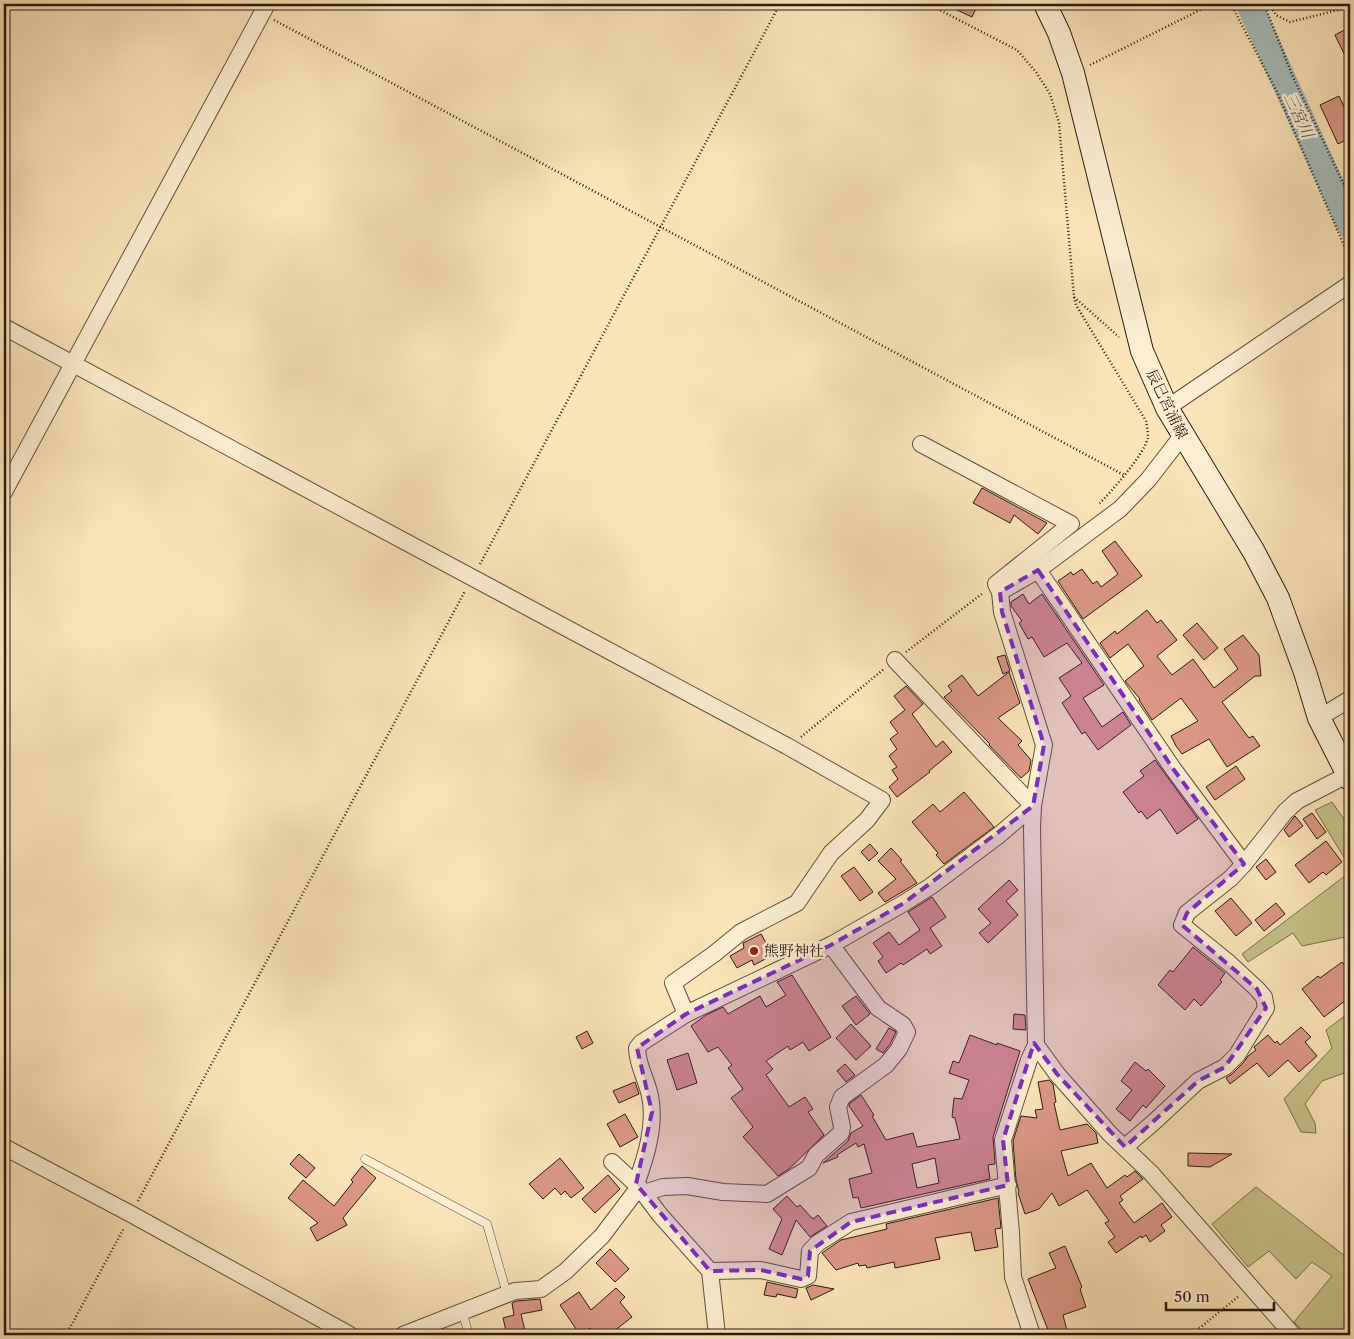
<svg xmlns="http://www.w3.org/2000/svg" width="1354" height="1339" viewBox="0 0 1354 1339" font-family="'Libre Caslon Text','Noto Serif JP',serif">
<rect width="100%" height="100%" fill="#fbe5b8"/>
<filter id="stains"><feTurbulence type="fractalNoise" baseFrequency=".004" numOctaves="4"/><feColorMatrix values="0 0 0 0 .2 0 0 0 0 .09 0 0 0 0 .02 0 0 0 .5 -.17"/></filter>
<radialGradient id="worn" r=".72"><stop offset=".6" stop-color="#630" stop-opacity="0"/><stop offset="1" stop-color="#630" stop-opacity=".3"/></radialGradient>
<g fill="#c7c289" stroke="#796e4e">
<path d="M 1332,802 L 1350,828 L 1350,867 L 1315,810 Z"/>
<path d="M 1350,872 L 1350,936 L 1302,946 L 1293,933 L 1248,962 L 1242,954 Z"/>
<path d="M 1350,1012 L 1350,1071 L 1322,1081 L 1305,1104 L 1315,1123 L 1316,1133 L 1301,1132 L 1284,1099 L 1332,1048 L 1326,1030 Z"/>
<path d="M 1256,1187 L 1350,1260 L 1350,1328 L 1344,1335 L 1308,1335 L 1294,1322 L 1332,1276 L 1312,1262 L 1296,1279 L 1269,1251 L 1248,1267 L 1212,1224 Z"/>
</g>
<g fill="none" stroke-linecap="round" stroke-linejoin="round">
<path stroke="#a5bcba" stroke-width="26" d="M 1249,4 L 1350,226"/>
</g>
<g fill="#db9885" stroke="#2b1b13" fill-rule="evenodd">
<path d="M 944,4 L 978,4 L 972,17 Z"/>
<path d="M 1350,27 L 1350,66 L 1335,35 Z"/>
<path d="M 1339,96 L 1350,120 L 1350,138 L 1338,144 L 1320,105 Z"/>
<path d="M 982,488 L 1047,523 L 1038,534 L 1014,515 L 1010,523 L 973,503 Z"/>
<path d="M 1115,541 L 1142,576 L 1083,619 L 1058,581 L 1071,572 L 1073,575 L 1082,569 L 1093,584 L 1097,581 L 1101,587 L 1118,574 L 1102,551 Z"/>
<path d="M 1023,594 L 1029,604 L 1042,594 L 1104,685 L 1083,698 L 1102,727 L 1123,712 L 1131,725 L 1098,750 L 1085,732 L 1082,734 L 1062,703 L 1071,696 L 1059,678 L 1082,663 L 1067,643 L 1044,657 L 1032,637 L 1028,639 L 1019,623 L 1022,621 L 1011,606 L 1011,602 Z"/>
<path d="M 1147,610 L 1157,623 L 1161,620 L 1177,640 L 1157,656 L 1172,675 L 1193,659 L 1214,688 L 1238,669 L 1224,649 L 1243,635 L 1259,655 L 1261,676 L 1255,676 L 1222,702 L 1249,738 L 1253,736 L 1260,746 L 1227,767 L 1209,739 L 1182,754 L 1176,746 L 1171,736 L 1198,721 L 1181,698 L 1152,720 L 1139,700 L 1140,699 L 1125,681 L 1144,666 L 1128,644 L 1110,658 L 1100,643 L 1115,631 L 1117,634 Z"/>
<path d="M 1197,623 L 1218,648 L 1204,660 L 1183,635 Z"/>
<path d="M 1005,655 L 1010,671 L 1003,674 L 997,657 Z"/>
<path d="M 1009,672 L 1020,703 L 998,718 L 1022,741 L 1018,745 L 1031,760 L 1029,771 L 1021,778 L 989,745 L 990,744 L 944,697 L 952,691 L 948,686 L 962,675 L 978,696 Z"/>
<path d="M 906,686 L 923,704 L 912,714 L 936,747 L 943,741 L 952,752 L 929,771 L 930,772 L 897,797 L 889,787 L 898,779 L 892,770 L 897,767 L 889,756 L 897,749 L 890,739 L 898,733 L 890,722 L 905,710 L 894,696 Z"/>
<path d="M 1155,760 L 1198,819 L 1177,834 L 1160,809 L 1147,819 L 1141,811 L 1139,813 L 1123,792 L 1144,776 L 1140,771 Z"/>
<path d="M 1236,766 L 1245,779 L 1215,800 L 1206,787 Z"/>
<path d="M 964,792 L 994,827 L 944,864 L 936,855 L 938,853 L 912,822 L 933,804 L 940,812 Z"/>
<path d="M 1312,813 L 1326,832 L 1317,839 L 1303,819 Z"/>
<path d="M 1295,816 L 1303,826 L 1289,837 L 1284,830 Z"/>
<path d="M 1326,841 L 1342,862 L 1326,875 L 1323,872 L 1309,883 L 1295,865 Z"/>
<path d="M 870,844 L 878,853 L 869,861 L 861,852 Z"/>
<path d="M 891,848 L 902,860 L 900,861 L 917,883 L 885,902 L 878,893 L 896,879 L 878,861 Z"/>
<path d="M 1266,859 L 1276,872 L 1266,880 L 1256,867 Z"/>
<path d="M 854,867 L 873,892 L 860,901 L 841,876 Z"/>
<path d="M 1009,880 L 1018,890 L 1006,901 L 1018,915 L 988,943 L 979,933 L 991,923 L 978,909 Z"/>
<path d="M 932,897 L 946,917 L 930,928 L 942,946 L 930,954 L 927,949 L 903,965 L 901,963 L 886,973 L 878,961 L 883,957 L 873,943 L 889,932 L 899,945 L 920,930 L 908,912 Z"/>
<path d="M 1231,898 L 1252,923 L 1236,936 L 1215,911 Z"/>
<path d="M 1276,903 L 1285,914 L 1264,931 L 1255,920 Z"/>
<path d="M 761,934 L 773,955 L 754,965 L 752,960 L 737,968 L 730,956 L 744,948 L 743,943 Z"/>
<path d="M 1193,947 L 1225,973 L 1220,980 L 1222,982 L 1201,1006 L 1194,999 L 1185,1010 L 1158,985 L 1170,970 L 1173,972 Z"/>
<path d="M 1342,962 L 1350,973 L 1350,997 L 1324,1017 L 1302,989 L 1318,976 L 1320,978 Z"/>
<path d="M 792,975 L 831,1037 L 809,1051 L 803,1042 L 790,1050 L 788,1046 L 766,1061 L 773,1069 L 766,1075 L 789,1107 L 805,1097 L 813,1109 L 808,1112 L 824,1135 L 790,1168 L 778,1176 L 743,1137 L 753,1127 L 731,1098 L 743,1089 L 728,1068 L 732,1065 L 718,1047 L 708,1052 L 691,1026 L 706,1015 L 723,1007 L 728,1014 L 760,996 L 766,1007 L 786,995 L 777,982 Z"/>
<path d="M 856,996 L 870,1014 L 856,1025 L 842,1006 Z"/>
<path d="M 1014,1014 L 1025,1015 L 1026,1030 L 1013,1029 Z"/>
<path d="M 851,1024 L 871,1046 L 856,1060 L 836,1038 Z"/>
<path d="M 1301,1027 L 1311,1037 L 1305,1042 L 1317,1056 L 1299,1072 L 1288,1060 L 1269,1077 L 1257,1063 L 1230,1084 L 1226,1078 L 1232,1074 L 1244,1062 L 1248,1056 L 1256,1050 L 1254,1047 L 1268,1035 L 1275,1043 L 1277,1041 L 1280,1045 Z"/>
<path d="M 889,1028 L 896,1032 L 890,1044 L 883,1053 L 876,1049 Z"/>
<path d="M 587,1031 L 593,1043 L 582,1049 L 576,1037 Z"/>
<path d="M 970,1035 L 997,1045 L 997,1043 L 1020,1051 L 993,1137 L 995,1164 L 988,1165 L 990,1179 L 861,1208 L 858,1197 L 853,1198 L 849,1179 L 872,1173 L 864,1144 L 858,1147 L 856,1143 L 837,1155 L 838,1157 L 823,1163 L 848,1141 L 851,1133 L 863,1126 L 849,1106 L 850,1103 L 861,1095 L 874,1115 L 872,1116 L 886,1140 L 913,1133 L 917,1147 L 960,1139 L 955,1118 L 952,1117 L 954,1098 L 962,1099 L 969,1080 L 949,1073 L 953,1061 L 959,1063 ZM 935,1158 L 939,1183 L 917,1188 L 912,1164 Z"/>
<path d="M 688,1053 L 697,1083 L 677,1090 L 667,1060 Z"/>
<path d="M 1135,1062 L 1146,1071 L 1148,1069 L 1165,1086 L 1146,1108 L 1143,1105 L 1130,1121 L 1116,1109 L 1132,1090 L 1121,1081 Z"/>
<path d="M 845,1064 L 855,1075 L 846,1082 L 837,1071 Z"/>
<path d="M 1049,1080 L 1053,1084 L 1056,1102 L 1054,1103 L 1060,1130 L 1087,1124 L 1096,1133 L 1098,1143 L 1061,1151 L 1068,1176 L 1091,1163 L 1107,1188 L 1125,1175 L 1127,1177 L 1135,1171 L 1143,1179 L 1120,1196 L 1123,1200 L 1119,1203 L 1134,1223 L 1162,1203 L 1172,1217 L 1161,1225 L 1165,1231 L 1150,1242 L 1146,1235 L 1142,1238 L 1141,1236 L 1116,1253 L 1108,1242 L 1115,1237 L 1105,1223 L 1109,1221 L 1087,1190 L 1059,1206 L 1052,1193 L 1039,1209 L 1025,1214 L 1018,1193 L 1019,1192 L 1016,1180 L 1013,1141 L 1021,1116 L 1037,1118 L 1035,1110 L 1043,1109 L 1038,1082 Z"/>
<path d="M 635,1082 L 639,1094 L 619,1103 L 613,1091 Z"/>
<path d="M 625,1114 L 638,1137 L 620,1147 L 607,1124 Z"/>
<path d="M 1188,1153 L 1232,1154 L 1210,1167 L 1188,1166 Z"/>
<path d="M 299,1154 L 315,1168 L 306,1178 L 290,1164 Z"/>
<path d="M 560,1158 L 584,1188 L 571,1198 L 565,1191 L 561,1195 L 555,1188 L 543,1199 L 529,1184 Z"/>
<path d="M 362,1166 L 376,1178 L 343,1218 L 347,1225 L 317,1241 L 310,1228 L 318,1223 L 288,1198 L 303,1180 L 334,1206 L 353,1182 L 351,1180 Z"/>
<path d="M 608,1175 L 620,1189 L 595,1213 L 582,1199 Z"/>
<path d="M 787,1196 L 797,1207 L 800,1205 L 813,1219 L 818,1215 L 827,1226 L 810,1237 L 796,1220 L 782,1255 L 769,1249 L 782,1219 L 773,1209 Z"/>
<path d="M 998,1198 L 1001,1228 L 995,1229 L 998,1247 L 975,1251 L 971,1232 L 935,1238 L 940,1259 L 895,1268 L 894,1262 L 867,1268 L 866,1265 L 859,1266 L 858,1263 L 836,1270 L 822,1253 L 841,1240 L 887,1229 L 886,1224 Z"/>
<path d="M 1065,1246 L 1082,1287 L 1080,1289 L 1086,1307 L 1063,1315 L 1068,1335 L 1050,1335 L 1028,1279 L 1056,1268 L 1049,1253 Z"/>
<path d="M 610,1249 L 629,1269 L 615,1282 L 596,1263 Z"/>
<path d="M 767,1282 L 798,1289 L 796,1298 L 777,1294 L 776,1297 L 764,1295 Z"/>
<path d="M 813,1285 L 834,1289 L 811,1300 L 806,1288 Z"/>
<path d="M 616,1288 L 625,1297 L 620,1302 L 632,1317 L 609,1335 L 595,1335 L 590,1328 L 580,1335 L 560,1305 L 579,1292 L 591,1310 Z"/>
<path d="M 540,1299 L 542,1310 L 521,1314 L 526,1335 L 507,1335 L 503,1318 L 514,1315 L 512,1303 L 517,1301 Z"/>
</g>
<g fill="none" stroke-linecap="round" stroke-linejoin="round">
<defs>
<g id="lane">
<path d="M 365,1159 L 487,1224 L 507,1294"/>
<path d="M 462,1311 L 469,1335"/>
</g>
<g id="street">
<path d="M 4,327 L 787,746 L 882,800 L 867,820 L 831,853 L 797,903 L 741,932 L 714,954 L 673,983 L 686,1014"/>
<path d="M 1167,408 L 1350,284"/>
<path d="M 921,444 L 1071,524 L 996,584 L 1000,592 L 1002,612 L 1044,745 L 1033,806 L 1032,829 L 1036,1045 L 1029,1060 L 1003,1140 L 1011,1233 L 1013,1277 L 1032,1335"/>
<path d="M 4,492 L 267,4"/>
<path d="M 1038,570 L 1174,770 L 1244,864"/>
<path d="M 1000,592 L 1038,570 L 1120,509 L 1148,480 L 1182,436"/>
<path d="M 895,660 L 1033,806"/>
<path d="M 1319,718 L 1350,699"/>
<path d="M 1036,1045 L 1057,1074 L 1110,1134 L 1151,1173 L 1293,1335"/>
<path d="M 4,1147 L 131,1214 L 350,1335"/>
<path d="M 1125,1147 L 1154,1122 L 1198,1081 L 1225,1067 L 1237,1055 L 1266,1008 L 1264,997 L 1257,989 L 1229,963 L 1182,925 L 1187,913 L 1231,878 L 1244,864 L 1285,812 L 1297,801 L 1347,775"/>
<path d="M 612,1162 L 639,1187 L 660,1215 L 710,1271 L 717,1335"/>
<path d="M 636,1184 C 646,1157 656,1125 650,1096 C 647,1080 637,1065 637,1048 L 641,1043 L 686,1014 L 831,945 L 904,903 L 931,886 L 999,835 L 1033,806"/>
<path d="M 644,1193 L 663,1187 L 687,1186 L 723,1192 L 767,1194 L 809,1168 L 816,1155 L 841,1133 L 842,1127 L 838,1107 L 842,1097 L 886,1065 L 899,1049 L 907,1032 L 903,1025 L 878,1008 L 831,945"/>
<path d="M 710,1271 L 761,1270 L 801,1279 L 808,1276 L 810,1251 L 818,1243 L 851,1222 L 1008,1185"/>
<path d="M 403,1335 L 515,1291 L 541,1289 L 566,1271 L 602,1236 L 639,1187"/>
</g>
<path id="secondary" d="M 1045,4 L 1059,33 L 1073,73 L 1142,351 L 1167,408 L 1254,552 L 1278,598 L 1305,672 L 1319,718 L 1350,779"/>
</defs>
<use href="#lane" stroke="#5f4e3c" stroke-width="9"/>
<use href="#street" stroke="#5f4e3c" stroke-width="18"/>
<use href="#secondary" stroke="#2b1b13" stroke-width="24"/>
<g stroke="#2b1b13" stroke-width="2.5" stroke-dasharray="1 2.5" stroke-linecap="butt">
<path d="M 928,4 L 1017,50 L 1036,72 L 1050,94 L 1059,123 L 1074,297 L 1119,337"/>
<path d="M 1231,4 L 1277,92 L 1350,259"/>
<path d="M 1264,4 L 1293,77 L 1344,185"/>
<path d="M 1269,4 L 1276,15 L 1290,22 L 1350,7"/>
<path d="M 274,20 L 1124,475"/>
<path d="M 1090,65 L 1212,4"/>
<path d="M 1350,173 L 1344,185 L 1350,202"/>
<path d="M 1074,297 L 1076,305 L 1146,421 C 1147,426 1148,433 1148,437 C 1145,454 1111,492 1098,505"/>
<path d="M 480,564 L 780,4"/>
<path d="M 906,652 L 983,593"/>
<path d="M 801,737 L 884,669"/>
<path d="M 138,1201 L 465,591"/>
<path d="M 1091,1333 L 1096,1335"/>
<path d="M 66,1335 L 124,1228"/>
<path d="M 1191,1335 L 1239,1296"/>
</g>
<use href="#lane" stroke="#fceed1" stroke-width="8"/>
<use href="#street" stroke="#fceed1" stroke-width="16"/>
<use href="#secondary" stroke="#fceed1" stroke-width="22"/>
</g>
<path fill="#7b2cbf" fill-opacity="0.2" stroke="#7b2cbf" stroke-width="4" stroke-dasharray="10 6" stroke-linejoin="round" d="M 1038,570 L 1174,770 L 1244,864 L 1187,913 L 1182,925 L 1257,989 L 1266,1008 L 1225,1067 L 1198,1081 L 1125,1147 L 1057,1074 L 1034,1043 L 1003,1140 L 1008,1185 L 851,1222 L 810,1251 L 808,1276 L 801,1279 L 761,1270 L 710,1271 L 636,1184 L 652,1112 L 637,1048 L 686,1014 L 831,945 L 904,903 L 1033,806 L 1044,745 L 1002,612 L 1000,592 Z"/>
<circle fill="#8f2418" stroke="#fceed1" stroke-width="2" cx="754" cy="951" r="5"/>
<g text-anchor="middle" stroke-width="5" stroke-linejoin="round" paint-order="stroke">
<g font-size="15" fill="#2b1b13" stroke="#fceed1">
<text transform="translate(1167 404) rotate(64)" y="5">辰巳宮浦線</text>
</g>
<g font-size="15" fill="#2b1b13" stroke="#fceed1" text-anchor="start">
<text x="764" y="956">熊野神社</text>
</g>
<g font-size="16" font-style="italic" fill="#56534d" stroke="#fceed1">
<text transform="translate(1299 115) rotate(65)" y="6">三宮川</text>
</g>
</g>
<rect width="1354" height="1339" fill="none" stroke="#fbe5b8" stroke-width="20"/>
<rect x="5" y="5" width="1344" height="1329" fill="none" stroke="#2b1b13" stroke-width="2.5"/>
<rect x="10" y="10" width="1334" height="1319" fill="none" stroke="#2b1b13"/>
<path d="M1166 1302v8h108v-8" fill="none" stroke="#2b1b13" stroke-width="2.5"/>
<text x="1174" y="1302" font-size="15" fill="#2b1b13" stroke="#fceed1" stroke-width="4" paint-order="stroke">50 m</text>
<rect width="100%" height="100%" filter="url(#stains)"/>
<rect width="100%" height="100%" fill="url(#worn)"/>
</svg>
